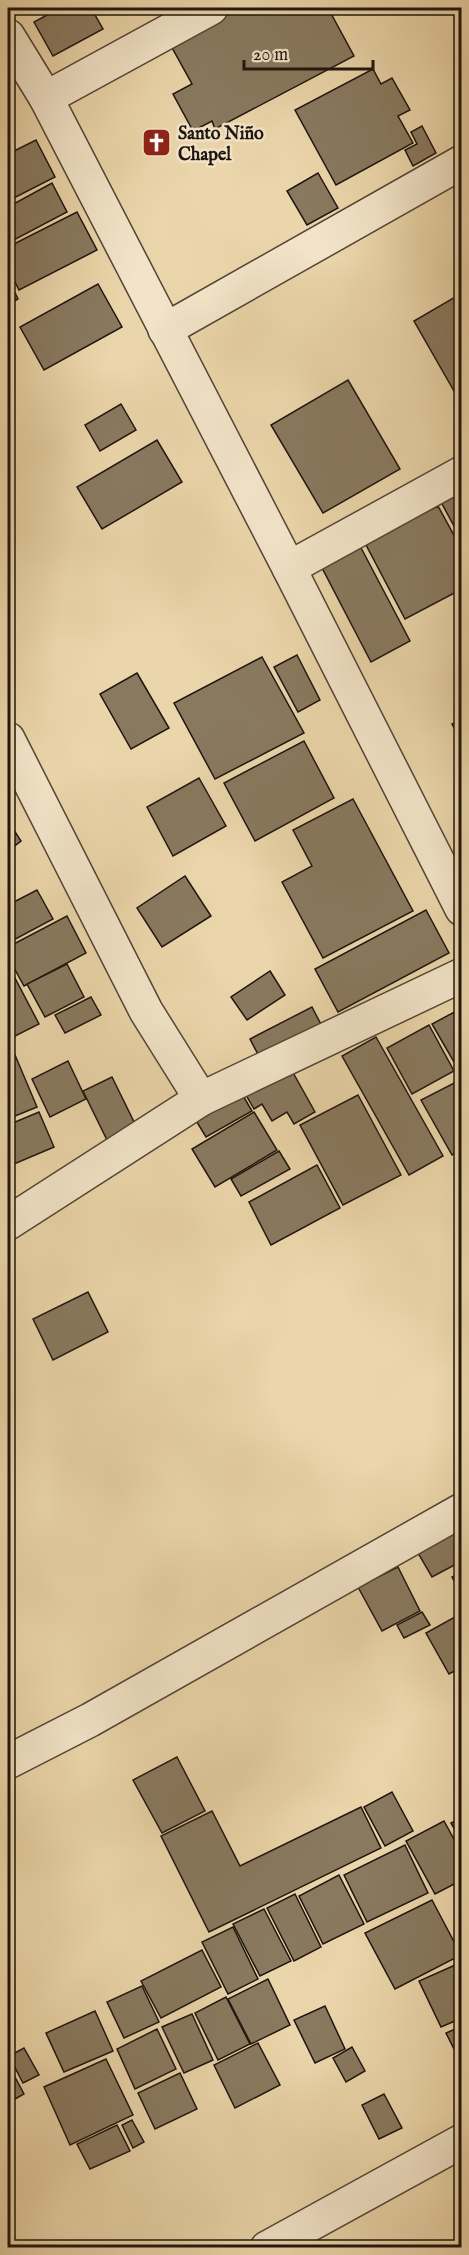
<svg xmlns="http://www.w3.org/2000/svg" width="469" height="2255" viewBox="0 0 469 2255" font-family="'IM FELL English',serif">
<rect width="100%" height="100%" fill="#ebd5aa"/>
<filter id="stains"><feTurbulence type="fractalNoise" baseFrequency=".00333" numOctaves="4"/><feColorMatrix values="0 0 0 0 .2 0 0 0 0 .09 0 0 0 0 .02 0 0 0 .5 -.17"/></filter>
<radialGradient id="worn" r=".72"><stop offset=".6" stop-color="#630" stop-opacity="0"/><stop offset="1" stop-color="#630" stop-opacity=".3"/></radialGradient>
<g fill="#89795f" stroke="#1e150e" stroke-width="1.5">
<path d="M 60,8 L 91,8 L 103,29 L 53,56 L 34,22 Z"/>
<path d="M 238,8 L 328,8 L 354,56 L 215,129 L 212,121 L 193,131 L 173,94 L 192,84 L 170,44 Z"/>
<path d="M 373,69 L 381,84 L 392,78 L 410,110 L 398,116 L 413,143 L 336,185 L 295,110 Z"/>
<path d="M 422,126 L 436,153 L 413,166 L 405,150 L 417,144 L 411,132 Z"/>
<path d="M 36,140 L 55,177 L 8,201 L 8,154 Z"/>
<path d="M 318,173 L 338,208 L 307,225 L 287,191 Z"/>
<path d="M 52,183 L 67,212 L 8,243 L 8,207 Z"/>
<path d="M 77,212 L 97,250 L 19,290 L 8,268 L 8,247 Z"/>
<path d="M 8,278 L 18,299 L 8,305 Z"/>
<path d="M 98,284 L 122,327 L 44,370 L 20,327 Z"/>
<path d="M 462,293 L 462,387 L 454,391 L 414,321 Z"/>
<path d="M 348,380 L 400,469 L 323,513 L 271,425 Z"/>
<path d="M 121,404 L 136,430 L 100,451 L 85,425 Z"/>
<path d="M 157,440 L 182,482 L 102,529 L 77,487 Z"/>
<path d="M 462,491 L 462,541 L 441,502 Z"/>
<path d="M 438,506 L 462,550 L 462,589 L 405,619 L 365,543 Z"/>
<path d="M 359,544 L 410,641 L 371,662 L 320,564 Z"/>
<path d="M 297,655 L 320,700 L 298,712 L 274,667 Z"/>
<path d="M 262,657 L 304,733 L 215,779 L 174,703 Z"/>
<path d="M 137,673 L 169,728 L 131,749 L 100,694 Z"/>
<path d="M 462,719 L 462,742 L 452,724 Z"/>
<path d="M 304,741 L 334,798 L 255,841 L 224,783 Z"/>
<path d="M 199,778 L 226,826 L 173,856 L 147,807 Z"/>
<path d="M 353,799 L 413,911 L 323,958 L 282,882 L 312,866 L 293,830 Z"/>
<path d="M 8,821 L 21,841 L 8,851 Z"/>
<path d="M 185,876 L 211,916 L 162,947 L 137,908 Z"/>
<path d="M 37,890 L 53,919 L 8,943 L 8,905 Z"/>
<path d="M 426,910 L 449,953 L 338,1012 L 315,969 Z"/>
<path d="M 67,916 L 86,953 L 24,986 L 8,957 L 8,947 Z"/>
<path d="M 67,964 L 84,997 L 45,1017 L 27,984 Z"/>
<path d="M 270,971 L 285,995 L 247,1020 L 231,997 Z"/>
<path d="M 15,978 L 39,1024 L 9,1039 L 8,982 Z"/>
<path d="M 91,997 L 101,1015 L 65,1033 L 55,1015 Z"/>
<path d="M 312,1007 L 326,1034 L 264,1066 L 250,1039 Z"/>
<path d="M 462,1008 L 462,1067 L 458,1069 L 432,1024 Z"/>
<path d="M 429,1025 L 454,1071 L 412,1094 L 387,1048 Z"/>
<path d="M 376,1037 L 443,1156 L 409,1175 L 342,1056 Z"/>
<path d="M 15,1055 L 37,1107 L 8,1119 L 8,1058 Z"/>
<path d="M 68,1061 L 86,1099 L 50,1117 L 32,1079 Z"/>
<path d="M 291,1069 L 315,1112 L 294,1124 L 287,1112 L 272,1121 L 262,1104 L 254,1109 L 246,1095 Z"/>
<path d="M 112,1077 L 136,1126 L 107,1140 L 83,1091 Z"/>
<path d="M 462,1079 L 462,1149 L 452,1155 L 421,1100 Z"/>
<path d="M 238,1087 L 252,1111 L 206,1137 L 192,1114 Z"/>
<path d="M 358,1095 L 401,1175 L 343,1205 L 300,1125 Z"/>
<path d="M 39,1112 L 54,1147 L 14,1164 L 8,1148 L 8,1125 Z"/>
<path d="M 254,1112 L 277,1150 L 215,1187 L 192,1149 Z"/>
<path d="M 279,1151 L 290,1169 L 241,1196 L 231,1179 Z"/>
<path d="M 317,1165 L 340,1208 L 271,1245 L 249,1202 Z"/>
<path d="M 88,1292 L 108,1332 L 53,1360 L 33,1319 Z"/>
<path d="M 462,1529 L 462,1561 L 432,1577 L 418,1553 Z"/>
<path d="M 398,1567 L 420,1611 L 382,1631 L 358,1587 Z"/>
<path d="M 462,1572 L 462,1595 L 452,1577 Z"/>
<path d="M 422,1612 L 430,1625 L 404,1638 L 397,1625 Z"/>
<path d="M 462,1613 L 462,1667 L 449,1674 L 426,1633 Z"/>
<path d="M 177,1757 L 205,1811 L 162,1833 L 133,1780 Z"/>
<path d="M 392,1792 L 413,1831 L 385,1846 L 364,1807 Z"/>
<path d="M 361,1807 L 381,1848 L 209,1932 L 161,1836 L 212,1811 L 240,1866 Z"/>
<path d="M 462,1818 L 462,1842 L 451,1823 Z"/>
<path d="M 444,1821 L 462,1854 L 462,1880 L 435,1894 L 406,1841 Z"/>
<path d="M 405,1845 L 428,1893 L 367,1922 L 344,1875 Z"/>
<path d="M 339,1875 L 364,1924 L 323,1944 L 299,1896 Z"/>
<path d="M 295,1894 L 321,1947 L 294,1961 L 267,1908 Z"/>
<path d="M 432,1900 L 461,1955 L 395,1989 L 365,1933 Z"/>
<path d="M 264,1909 L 291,1961 L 260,1976 L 233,1924 Z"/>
<path d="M 233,1927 L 258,1979 L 228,1994 L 202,1942 Z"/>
<path d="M 202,1950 L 221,1987 L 161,2018 L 141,1981 Z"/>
<path d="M 462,1962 L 462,2018 L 441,2027 L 419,1981 Z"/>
<path d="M 268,1979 L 290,2025 L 251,2044 L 228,1999 Z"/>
<path d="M 142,1986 L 159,2022 L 124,2038 L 107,2002 Z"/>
<path d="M 226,1997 L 250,2044 L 218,2060 L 195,2013 Z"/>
<path d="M 325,2006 L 345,2049 L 315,2063 L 294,2020 Z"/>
<path d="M 95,2011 L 113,2051 L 64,2072 L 46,2033 Z"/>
<path d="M 192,2014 L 213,2060 L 184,2073 L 162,2027 Z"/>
<path d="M 462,2026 L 462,2065 L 446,2033 Z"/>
<path d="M 157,2029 L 176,2069 L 135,2089 L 117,2049 Z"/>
<path d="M 258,2043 L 280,2085 L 235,2108 L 214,2065 Z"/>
<path d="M 352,2047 L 365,2071 L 346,2082 L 333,2058 Z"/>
<path d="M 24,2048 L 39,2075 L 23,2083 L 9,2056 Z"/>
<path d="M 106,2059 L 133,2115 L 70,2145 L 44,2087 Z"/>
<path d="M 8,2064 L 24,2094 L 8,2103 Z"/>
<path d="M 180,2073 L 197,2109 L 155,2129 L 138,2093 Z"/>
<path d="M 384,2094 L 402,2128 L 379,2139 L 362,2105 Z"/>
<path d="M 132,2120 L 144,2142 L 133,2148 L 122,2125 Z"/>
<path d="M 117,2125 L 130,2151 L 90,2169 L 77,2144 Z"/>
</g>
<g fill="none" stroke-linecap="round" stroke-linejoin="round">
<defs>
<g id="street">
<path d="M 8,36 L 46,98 L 289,568 L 462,909"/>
<path d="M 46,98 L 211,8"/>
<path d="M 165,330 L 462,162"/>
<path d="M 289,568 L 462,473"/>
<path d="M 8,739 L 146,1011 L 201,1099"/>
<path d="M 8,1223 L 201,1099 L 462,975"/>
<path d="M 8,1762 L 90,1720 L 462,1510"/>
<path d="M 267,2248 L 462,2141"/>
</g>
</defs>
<use href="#street" stroke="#514535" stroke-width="36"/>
<use href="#street" stroke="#f2e4c8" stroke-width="33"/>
</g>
<defs>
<symbol id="church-square" viewBox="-11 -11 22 22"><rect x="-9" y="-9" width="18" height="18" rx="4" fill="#8f2418" stroke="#f2e4c8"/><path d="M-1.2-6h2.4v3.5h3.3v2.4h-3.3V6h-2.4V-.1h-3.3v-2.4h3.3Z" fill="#fff"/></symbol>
</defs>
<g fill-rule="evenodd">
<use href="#church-square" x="140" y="126" width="33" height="33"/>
</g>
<g text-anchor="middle" stroke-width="5" stroke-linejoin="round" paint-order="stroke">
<g font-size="18" font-weight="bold" fill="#1e150e" stroke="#f2e4c8" text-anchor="start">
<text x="178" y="139">Santo Niño<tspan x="178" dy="21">Chapel</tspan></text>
</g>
</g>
<rect width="469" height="2255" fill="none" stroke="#ebd5aa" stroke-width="30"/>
<rect x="9" y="9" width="451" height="2237" fill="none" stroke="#1e150e" stroke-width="3"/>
<rect x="15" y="15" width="439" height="2225" fill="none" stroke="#1e150e" stroke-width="1.5"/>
<path d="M244 60v9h129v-9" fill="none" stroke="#1e150e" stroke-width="3"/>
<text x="253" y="60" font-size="18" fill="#1e150e" stroke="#f2e4c8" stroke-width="4.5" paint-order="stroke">20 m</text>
<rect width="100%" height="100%" filter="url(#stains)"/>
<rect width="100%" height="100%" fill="url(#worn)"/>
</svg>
